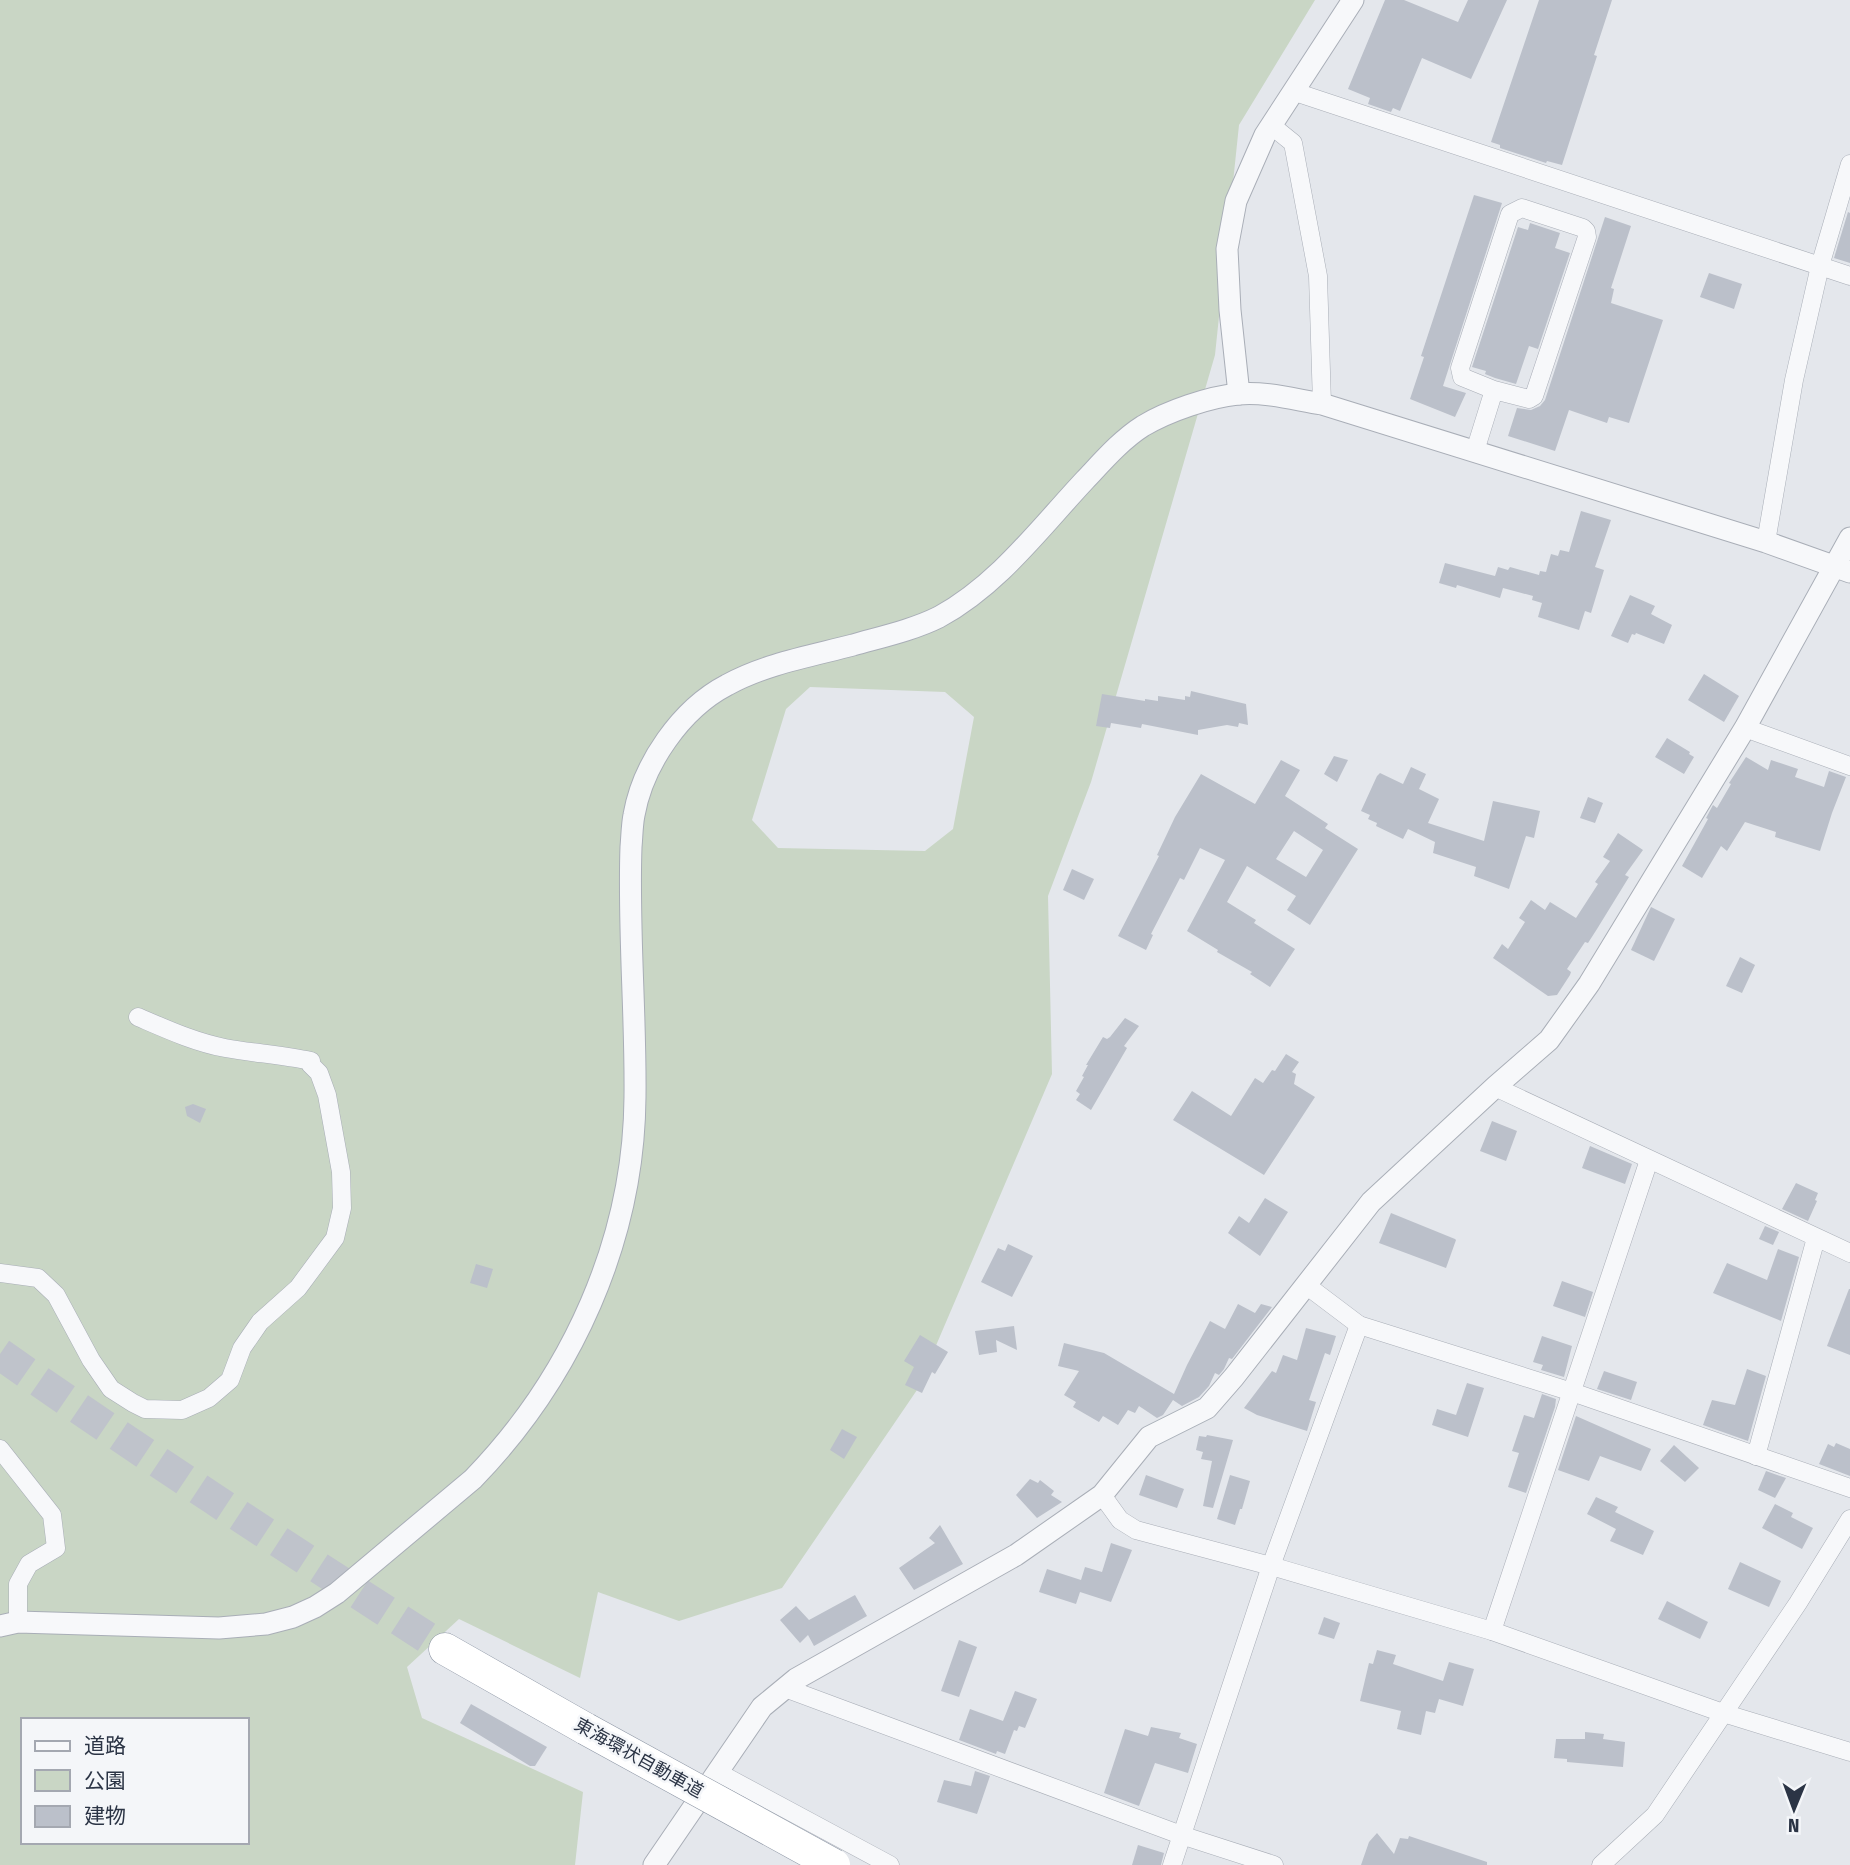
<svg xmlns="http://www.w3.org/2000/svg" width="1850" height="1865" viewBox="0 0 1850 1865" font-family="'Fira Sans Condensed','Noto Sans JP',sans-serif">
<rect width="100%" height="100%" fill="#e4e7ec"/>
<path fill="#c9d6c5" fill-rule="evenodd" d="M 0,0 L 1315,0 L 1239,125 L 1215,355 L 1091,782 L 1048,896 L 1052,1074 L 917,1390 L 782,1588 L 679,1621 L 598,1592 L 580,1678 L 459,1619 L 407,1667 L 422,1718 L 583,1792 L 575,1865 L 0,1865 ZM 810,687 L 945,692 L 974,717 L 953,829 L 925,851 L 778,848 L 752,820 L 786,709 ZM 23,1720 L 247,1720 L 247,1842 L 23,1842 Z"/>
<g fill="#bbc0ca" fill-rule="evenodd">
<path d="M 1385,0 L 1404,0 L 1458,22 L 1468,0 L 1507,0 L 1471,79 L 1422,58 L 1400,111 L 1393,108 L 1391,112 L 1368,104 L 1370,98 L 1348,89 Z"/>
<path d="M 1539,0 L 1612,0 L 1594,55 L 1597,56 L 1562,165 L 1547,161 L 1546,163 L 1500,148 L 1500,145 L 1491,142 Z"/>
<path d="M 1474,195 L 1502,203 L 1443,386 L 1466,393 L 1455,417 L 1410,399 L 1424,357 L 1421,356 Z"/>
<path d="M 1848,212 L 1850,213 L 1850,263 L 1834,258 Z"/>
<path d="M 1605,217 L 1631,226 L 1611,288 L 1614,289 L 1611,303 L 1663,320 L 1629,423 L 1609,417 L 1607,423 L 1569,410 L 1555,451 L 1508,436 L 1517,408 L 1531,410 L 1540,406 L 1545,400 Z"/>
<path d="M 1530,223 L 1560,233 L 1555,248 L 1570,253 L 1538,349 L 1529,346 L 1516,384 L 1495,378 L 1485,374 L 1486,371 L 1472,367 L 1518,227 L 1528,230 Z"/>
<path d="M 1709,273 L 1742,284 L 1734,309 L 1700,297 Z"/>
<path d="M 1581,511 L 1611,520 L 1595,567 L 1604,570 L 1591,613 L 1585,611 L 1579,630 L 1538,617 L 1542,603 L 1532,600 L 1533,596 L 1503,588 L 1500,598 L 1457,585 L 1456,588 L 1439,583 L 1445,563 L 1495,576 L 1498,567 L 1508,570 L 1510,567 L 1539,575 L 1540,571 L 1546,572 L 1551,554 L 1558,556 L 1560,550 L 1569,552 Z"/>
<path d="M 1630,595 L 1655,606 L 1651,614 L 1672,625 L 1664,644 L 1636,633 L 1635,635 L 1632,634 L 1628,643 L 1611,636 Z"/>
<path d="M 1704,674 L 1739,696 L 1724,722 L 1688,700 Z"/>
<path d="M 1191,691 L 1246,704 L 1248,725 L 1239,723 L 1238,727 L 1227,725 L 1198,730 L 1198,735 L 1142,724 L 1141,728 L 1111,723 L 1110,728 L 1096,726 L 1102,694 L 1145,701 L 1145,699 L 1158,701 L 1158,696 L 1185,700 L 1185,696 L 1190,697 Z"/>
<path d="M 1667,738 L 1690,752 L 1689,754 L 1694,757 L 1684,774 L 1655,757 Z"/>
<path d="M 1334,756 L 1348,760 L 1337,782 L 1324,774 Z"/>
<path d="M 1746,757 L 1768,770 L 1771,760 L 1798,769 L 1795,777 L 1824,787 L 1829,771 L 1846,777 L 1832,813 L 1820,851 L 1775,837 L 1776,832 L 1745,822 L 1727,851 L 1721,846 L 1702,878 L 1682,866 L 1708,819 L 1706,818 L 1713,805 L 1717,808 L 1731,784 L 1729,783 Z"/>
<path d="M 1281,760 L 1300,770 L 1285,796 L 1328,824 L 1325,828 L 1358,849 L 1310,925 L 1287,910 L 1296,896 L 1247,866 L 1227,902 L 1256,920 L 1254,923 L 1295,949 L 1270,987 L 1250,974 L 1252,972 L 1217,952 L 1218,950 L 1187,931 L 1225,860 L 1200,848 L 1184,880 L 1180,878 L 1151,934 L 1153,935 L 1146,950 L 1118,936 L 1159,856 L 1157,855 L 1175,817 L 1201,774 L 1255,804 ZM 1294,831 L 1323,850 L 1306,877 L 1276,859 Z"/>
<path d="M 1411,767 L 1426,774 L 1419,789 L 1439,799 L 1428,823 L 1484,841 L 1493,801 L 1540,811 L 1534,838 L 1526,836 L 1509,889 L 1474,876 L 1476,867 L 1433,853 L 1435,842 L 1408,829 L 1403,839 L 1376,826 L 1377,823 L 1368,819 L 1370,815 L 1361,811 L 1377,776 L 1380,773 L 1403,784 Z"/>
<path d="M 1588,797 L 1603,803 L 1595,823 L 1580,818 Z"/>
<path d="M 1618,833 L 1643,850 L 1625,875 L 1629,877 L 1597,929 L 1588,943 L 1585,942 L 1567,969 L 1571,972 L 1570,975 L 1557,995 L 1548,996 L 1493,958 L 1502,944 L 1508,949 L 1525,922 L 1519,918 L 1531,900 L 1545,910 L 1550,902 L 1576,918 L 1598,884 L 1595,882 L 1610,861 L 1603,857 Z"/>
<path d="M 1072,869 L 1094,879 L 1084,900 L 1063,890 Z"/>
<path d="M 1651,907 L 1675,919 L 1654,961 L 1631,950 Z"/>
<path d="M 1740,957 L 1755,965 L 1742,993 L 1726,986 Z"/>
<path d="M 1125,1018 L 1139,1026 L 1124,1046 L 1127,1048 L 1091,1110 L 1076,1100 L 1080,1094 L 1076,1091 L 1084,1077 L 1082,1076 L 1088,1065 L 1086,1065 L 1103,1037 L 1107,1039 L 1110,1037 Z"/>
<path d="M 1286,1054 L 1299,1062 L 1292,1072 L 1296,1074 L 1294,1084 L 1315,1097 L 1264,1175 L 1173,1120 L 1192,1091 L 1231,1116 L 1255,1078 L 1263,1083 L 1272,1070 L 1275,1071 Z"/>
<path d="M 193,1104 L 206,1109 L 200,1123 L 187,1116 L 185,1107 Z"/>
<path d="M 1492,1121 L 1517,1131 L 1506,1161 L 1480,1151 Z"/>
<path d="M 1590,1146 L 1632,1164 L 1625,1184 L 1582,1168 Z"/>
<path d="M 1796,1183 L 1818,1193 L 1815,1200 L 1817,1201 L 1808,1221 L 1782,1209 Z"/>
<path d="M 1265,1198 L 1288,1212 L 1260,1256 L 1228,1233 L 1239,1216 L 1249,1223 Z"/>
<path d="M 1391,1213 L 1455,1239 L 1456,1240 L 1446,1268 L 1379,1243 Z"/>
<path d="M 1765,1226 L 1779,1232 L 1773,1245 L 1759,1239 Z"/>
<path d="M 1008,1244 L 1033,1256 L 1012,1297 L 981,1282 L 998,1248 L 1005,1251 Z"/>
<path d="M 1778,1249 L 1799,1257 L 1781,1321 L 1713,1293 L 1727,1263 L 1767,1280 Z"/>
<path d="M 476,1264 L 493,1269 L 487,1288 L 470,1283 Z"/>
<path d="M 1562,1281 L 1593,1292 L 1585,1317 L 1553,1306 Z"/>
<path d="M 1849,1289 L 1850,1289 L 1850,1355 L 1827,1346 Z"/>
<path d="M 1238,1304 L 1255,1313 L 1261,1304 L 1272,1307 L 1232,1359 L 1229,1358 L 1224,1369 L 1219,1375 L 1215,1373 L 1209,1386 L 1199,1397 L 1182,1406 L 1173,1400 L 1163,1415 L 1157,1418 L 1139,1406 L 1135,1413 L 1128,1410 L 1118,1425 L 1103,1416 L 1099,1422 L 1073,1407 L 1076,1402 L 1064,1395 L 1079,1371 L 1058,1366 L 1064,1343 L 1104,1353 L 1174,1394 L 1187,1365 L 1210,1321 L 1225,1329 Z"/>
<path d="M 1014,1326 L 1017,1350 L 996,1340 L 997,1352 L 979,1355 L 975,1331 Z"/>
<path d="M 1306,1328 L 1336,1336 L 1330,1355 L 1325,1353 L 1309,1400 L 1316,1402 L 1307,1431 L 1257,1415 L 1244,1408 L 1272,1371 L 1276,1373 L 1283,1355 L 1297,1360 Z"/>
<path d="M 920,1335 L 948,1352 L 935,1374 L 932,1372 L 922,1393 L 905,1385 L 914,1367 L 904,1361 Z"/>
<path d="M 1542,1336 L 1572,1346 L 1564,1377 L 1541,1370 L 1543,1365 L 1533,1362 Z"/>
<path d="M 1747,1369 L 1766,1376 L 1748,1441 L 1703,1425 L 1712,1400 L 1735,1405 Z"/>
<path d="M 1604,1371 L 1637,1382 L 1631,1400 L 1597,1389 Z"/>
<path d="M 1467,1383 L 1484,1388 L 1468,1437 L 1432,1425 L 1437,1409 L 1456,1415 Z"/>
<path d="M 1542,1394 L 1556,1399 L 1555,1407 L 1526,1493 L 1508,1487 L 1519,1453 L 1512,1451 L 1524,1415 L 1534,1418 Z"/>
<path d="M 1576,1416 L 1651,1449 L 1641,1471 L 1600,1456 L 1589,1481 L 1558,1470 Z"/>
<path d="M 842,1429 L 857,1437 L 844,1459 L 830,1450 Z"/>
<path d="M 1207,1435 L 1233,1440 L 1213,1508 L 1203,1506 L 1212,1461 L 1201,1459 L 1203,1452 L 1196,1450 L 1199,1436 L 1206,1437 Z"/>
<path d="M 1836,1443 L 1850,1449 L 1850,1476 L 1819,1464 L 1828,1444 L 1834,1447 Z"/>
<path d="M 1674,1445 L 1699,1468 L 1685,1482 L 1660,1461 Z"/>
<path d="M 1766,1471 L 1786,1478 L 1775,1498 L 1758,1490 Z"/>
<path d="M 1146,1475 L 1184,1489 L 1177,1508 L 1139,1495 Z"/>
<path d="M 1230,1475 L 1250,1481 L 1242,1509 L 1240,1509 L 1235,1525 L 1217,1519 Z"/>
<path d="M 1030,1479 L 1038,1483 L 1040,1480 L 1054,1491 L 1051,1495 L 1062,1502 L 1037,1518 L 1016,1495 Z"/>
<path d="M 1596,1497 L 1618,1507 L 1615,1512 L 1654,1531 L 1643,1555 L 1610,1541 L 1616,1529 L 1587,1514 Z"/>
<path d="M 1775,1504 L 1793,1513 L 1791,1517 L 1813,1528 L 1802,1549 L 1762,1528 Z"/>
<path d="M 940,1525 L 963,1564 L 914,1590 L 899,1568 L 935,1543 L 929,1538 Z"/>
<path d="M 1111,1543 L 1132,1550 L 1111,1602 L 1080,1592 L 1076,1604 L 1039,1592 L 1047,1569 L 1081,1580 L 1085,1567 L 1102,1572 Z"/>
<path d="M 1740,1562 L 1781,1581 L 1769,1607 L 1728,1589 Z"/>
<path d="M 855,1595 L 867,1616 L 814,1646 L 808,1635 L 800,1643 L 780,1620 L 796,1606 L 809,1620 Z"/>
<path d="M 1667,1601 L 1708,1622 L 1700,1639 L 1658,1619 Z"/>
<path d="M 1324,1617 L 1340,1623 L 1334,1639 L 1318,1634 Z"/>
<path d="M 959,1640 L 977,1647 L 959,1697 L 941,1691 Z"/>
<path d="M 1377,1650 L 1396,1655 L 1393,1664 L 1443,1681 L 1449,1662 L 1474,1669 L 1463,1706 L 1439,1699 L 1435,1713 L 1426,1711 L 1421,1735 L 1397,1729 L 1401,1711 L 1360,1701 L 1369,1663 L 1373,1664 Z"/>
<path d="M 1015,1691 L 1037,1699 L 1025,1728 L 1019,1726 L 1017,1731 L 1014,1730 L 1005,1754 L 997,1751 L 996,1754 L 959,1740 L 970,1709 L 1003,1721 Z"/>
<path d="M 471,1704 L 547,1747 L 535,1766 L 530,1766 L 460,1723 Z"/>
<path d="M 1151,1727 L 1181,1733 L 1179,1738 L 1197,1744 L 1188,1773 L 1155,1763 L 1139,1806 L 1104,1793 L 1125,1729 L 1148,1736 Z"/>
<path d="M 1585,1732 L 1604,1734 L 1603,1739 L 1625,1742 L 1623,1767 L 1567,1762 L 1567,1759 L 1554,1758 L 1556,1739 L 1585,1739 Z"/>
<path d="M 975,1771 L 990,1776 L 977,1814 L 937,1802 L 944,1780 L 971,1786 Z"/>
<path d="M 1377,1833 L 1394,1854 L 1400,1838 L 1408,1839 L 1409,1836 L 1487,1862 L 1487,1865 L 1361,1865 L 1369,1842 Z"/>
<path d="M 1138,1845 L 1164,1853 L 1161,1865 L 1132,1865 Z"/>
</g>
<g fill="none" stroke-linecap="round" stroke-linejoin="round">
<path stroke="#bfc3cb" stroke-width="32" stroke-dasharray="32 16" stroke-linecap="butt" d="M 0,1354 C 146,1456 295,1553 445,1649"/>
<defs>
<g id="minor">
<path d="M 1295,92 L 1850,276"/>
<path d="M 1272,126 L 1293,143 L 1318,276 L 1322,404"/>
<path d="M 1475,451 L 1494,390 L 1529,399 L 1534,396 L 1587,237 L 1586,231 L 1583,228 L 1522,208 L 1510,214 L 1460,368 L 1462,377 L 1494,390"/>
<path d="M 1766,542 L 1794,380 L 1820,266 L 1850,164"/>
<path d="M 1745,728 L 1850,766"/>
<path d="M 1495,1087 L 1850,1253"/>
<path d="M 0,1273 L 38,1278 L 56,1295 L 91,1360 L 111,1389 L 133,1403 L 145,1409 L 182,1410 L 209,1398 L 230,1380 L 242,1348 L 260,1322 L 298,1288 L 335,1238 L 342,1208 L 341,1172 L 327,1095 L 319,1073 L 310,1064 L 311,1061 C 282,1055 253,1053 225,1048 C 194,1042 166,1029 138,1017"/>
<path d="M 1306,1285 L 1359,1325 L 1572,1392 L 1850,1488"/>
<path d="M 0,1449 L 52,1515 L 56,1548 L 29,1564 L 18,1584 L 18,1622"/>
<path d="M 1756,1456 L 1816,1238"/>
<path d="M 1102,1495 L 1120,1520 L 1136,1530 L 1271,1566 L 1492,1631 L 1723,1713 L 1850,1752"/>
<path d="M 1492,1631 L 1649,1160"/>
<path d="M 785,1688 L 1181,1835 L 1274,1865"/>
<path d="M 717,1772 L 890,1865"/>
<path d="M 1172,1865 L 1271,1566 L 1359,1325"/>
<path d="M 1601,1865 L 1655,1815 L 1798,1603 L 1850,1519"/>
</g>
<g id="tertiary">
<path d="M 1239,394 L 1230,310 L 1227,249 L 1236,201 L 1265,135 L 1353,0"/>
<path d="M 0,1626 L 18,1622 L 219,1628 L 266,1624 L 293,1617 L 315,1607 L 337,1593 L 473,1479 C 572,1377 634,1240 635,1097 C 636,1013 628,930 631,847 C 632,836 632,825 634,815 C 643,764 681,709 727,685 C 765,664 811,656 853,645 C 881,637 913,630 939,617 C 998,585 1040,528 1085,480 C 1103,461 1121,440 1143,426 C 1168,411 1209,397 1238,394 C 1265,391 1296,400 1322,404 L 1766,542 L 1850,572"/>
<path d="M 654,1865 L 762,1707 L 796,1679 L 1016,1555 L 1102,1495 L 1149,1437 L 1207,1408 L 1234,1377 L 1371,1202 L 1495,1087 L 1549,1040 L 1589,984 L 1745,728 L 1850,538"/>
</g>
<path id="motorway" d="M 445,1649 L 586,1729"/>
</defs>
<use href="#minor" stroke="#a9aeb7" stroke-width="19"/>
<use href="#tertiary" stroke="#a9aeb7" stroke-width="23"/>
<use href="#motorway" stroke="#8b94a3" stroke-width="33"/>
<use href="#minor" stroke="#f7f8fa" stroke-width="18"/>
<use href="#tertiary" stroke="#f7f8fa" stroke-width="21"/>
<use href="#motorway" stroke="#fff" stroke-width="32"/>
<defs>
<path id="motorway-bridge" d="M 586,1729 L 834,1865"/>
</defs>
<use href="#motorway-bridge" stroke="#8b94a3" stroke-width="33" stroke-linecap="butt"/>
<use href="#motorway-bridge" stroke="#fff" stroke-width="32"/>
</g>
<g text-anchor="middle" stroke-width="5" stroke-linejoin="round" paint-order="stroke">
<g font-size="18" fill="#2b3445" stroke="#f4f6f9">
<text transform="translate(639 1758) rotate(29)" y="6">東海環状自動車道</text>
</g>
</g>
<rect x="21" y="1718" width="228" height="126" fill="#f4f6f9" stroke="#a4a8b1" stroke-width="2"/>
<rect x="35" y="1741" width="35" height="10" fill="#f7f8fa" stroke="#a4a8b1" stroke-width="2"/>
<text x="84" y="1753" font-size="21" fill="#2b3445">道路</text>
<rect x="35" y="1770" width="35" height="21" fill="#c9d6c5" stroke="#a4a8b1" stroke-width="2"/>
<text x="84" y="1788" font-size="21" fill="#2b3445">公園</text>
<rect x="35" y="1806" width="35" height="21" fill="#bbc0ca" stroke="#a4a8b1" stroke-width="2"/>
<text x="84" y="1823" font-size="21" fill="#2b3445">建物</text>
<g transform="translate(1794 1809) rotate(181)" stroke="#f4f6f9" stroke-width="5" paint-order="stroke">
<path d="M0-5L12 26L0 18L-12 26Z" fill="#2b3445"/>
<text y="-10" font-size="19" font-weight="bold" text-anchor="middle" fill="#2b3445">N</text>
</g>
</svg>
